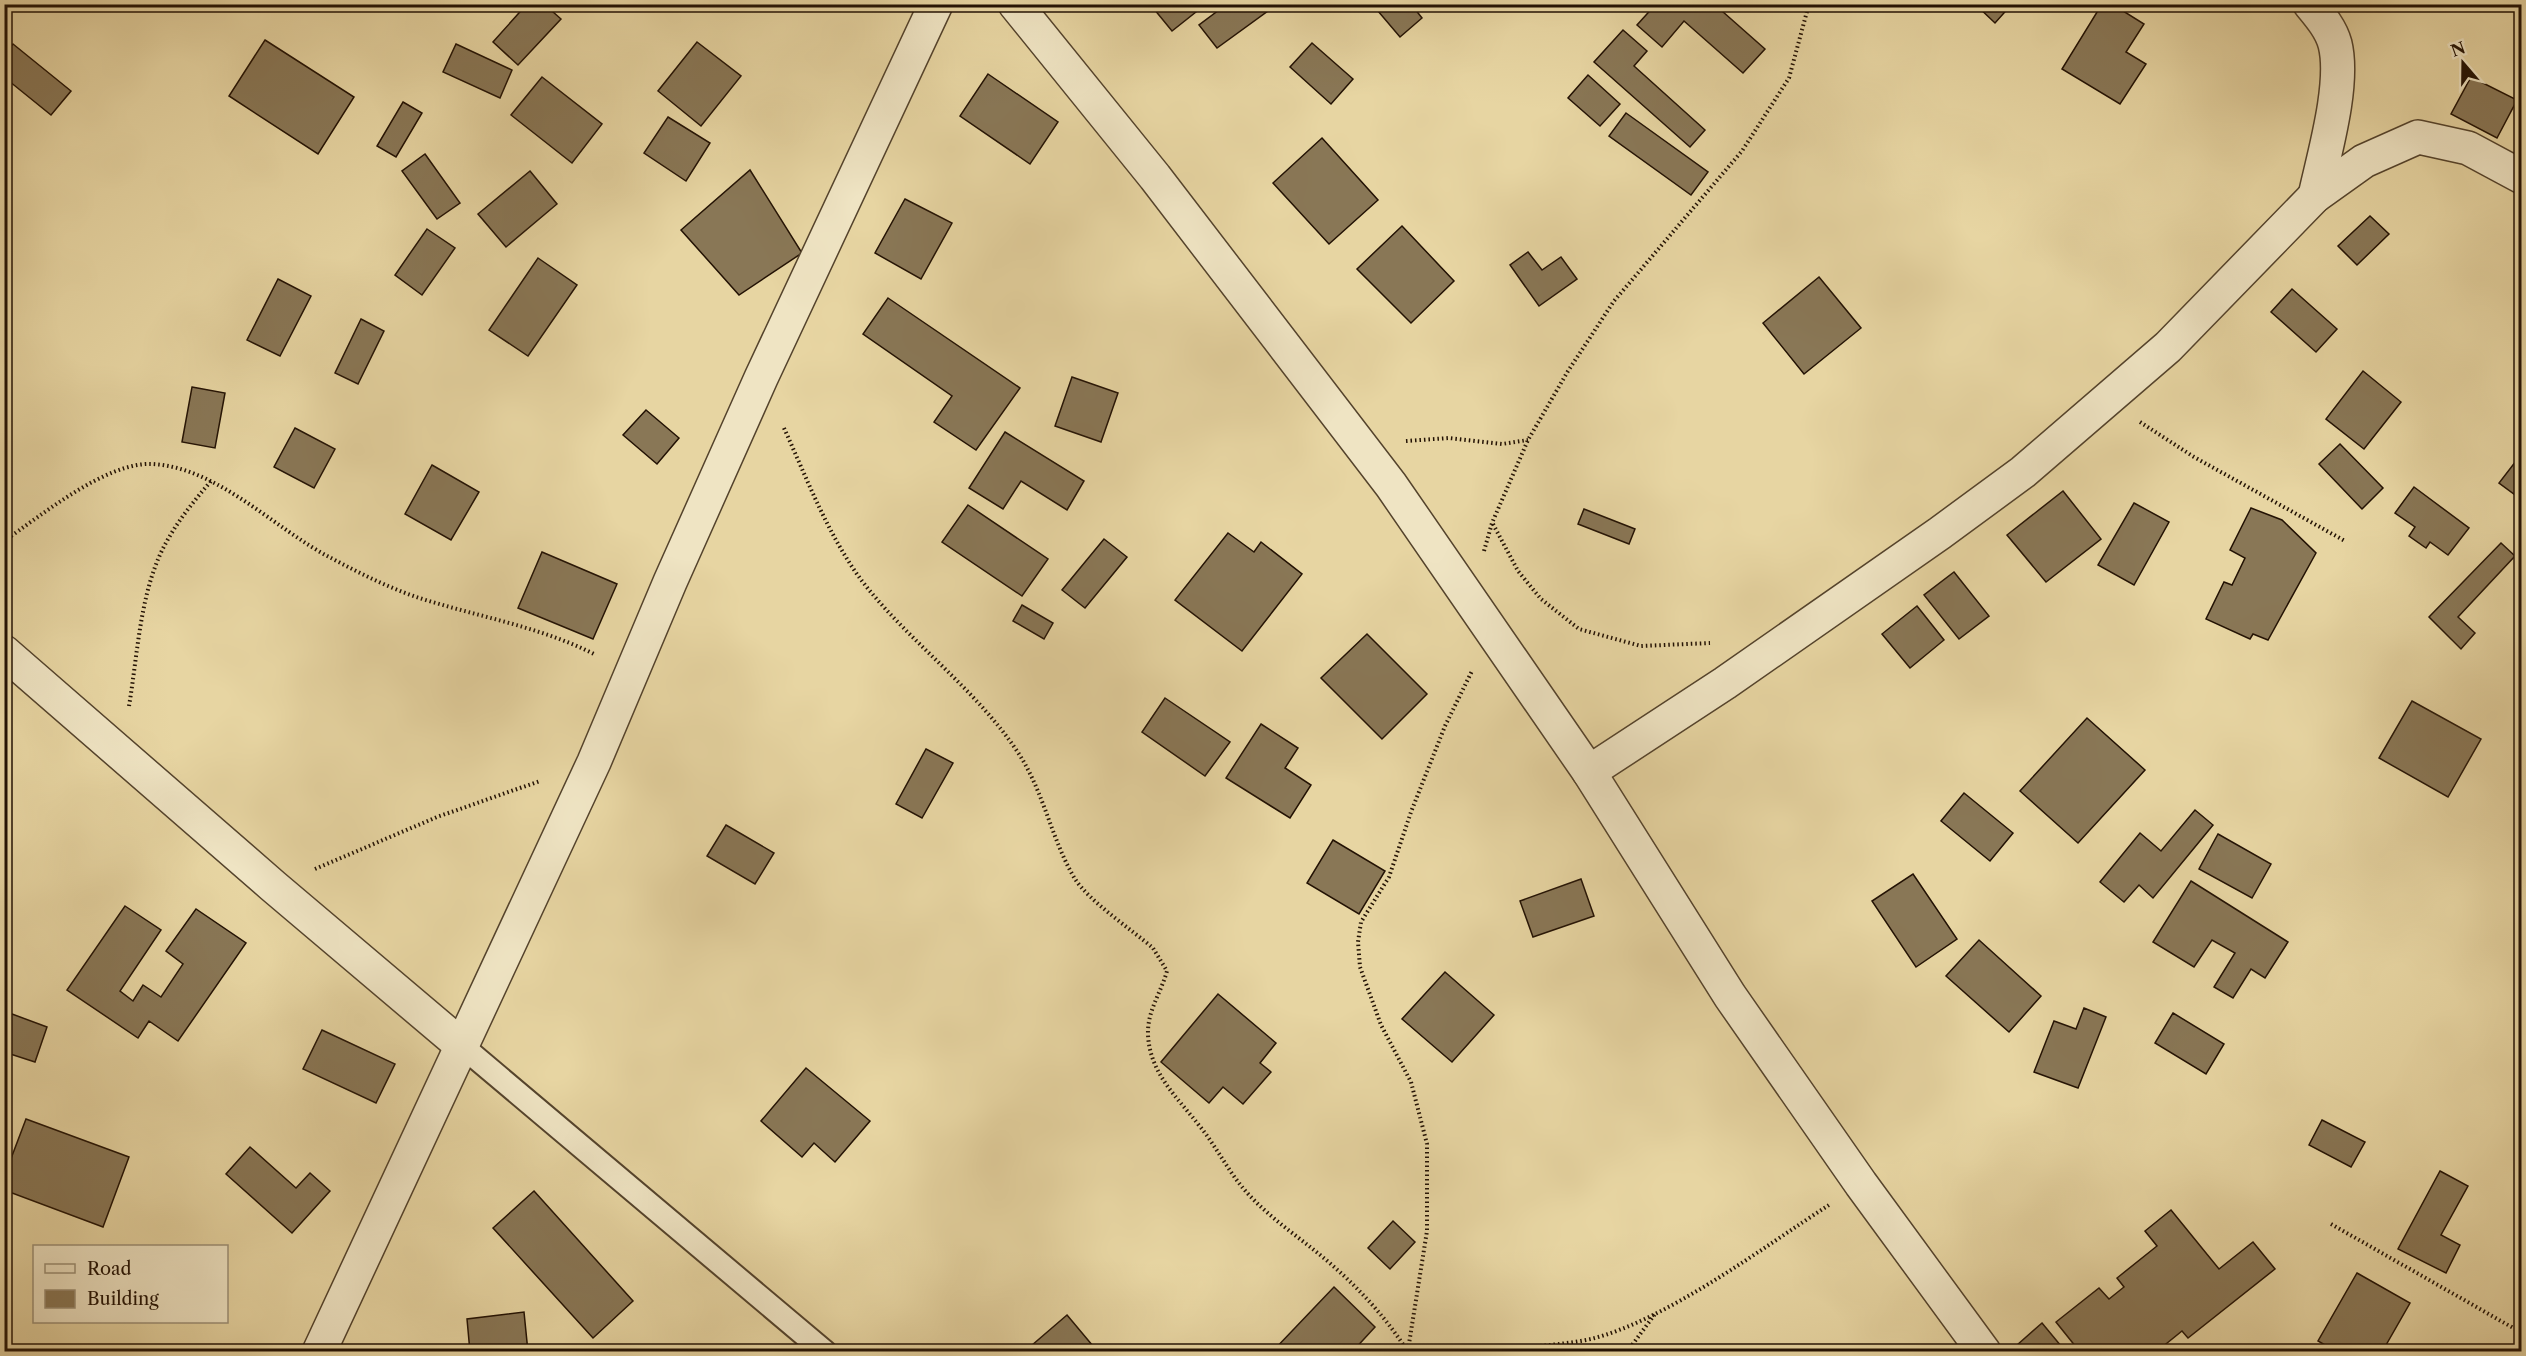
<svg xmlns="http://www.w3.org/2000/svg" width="2526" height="1356" viewBox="0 0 2526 1356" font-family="'Libre Caslon Text',serif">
<rect width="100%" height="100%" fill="#e7d5a2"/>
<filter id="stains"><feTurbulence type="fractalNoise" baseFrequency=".00333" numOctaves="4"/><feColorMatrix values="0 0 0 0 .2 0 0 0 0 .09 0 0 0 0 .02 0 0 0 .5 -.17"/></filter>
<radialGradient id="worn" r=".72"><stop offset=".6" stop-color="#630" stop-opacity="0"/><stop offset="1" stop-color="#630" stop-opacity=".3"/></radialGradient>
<g fill="#897756" stroke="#231204" stroke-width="1.5">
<path d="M 527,4 L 544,4 L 561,19 L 518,65 L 493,42 Z"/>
<path d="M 1159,4 L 1206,4 L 1172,31 L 1154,9 Z"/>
<path d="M 1227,4 L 1269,4 L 1272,8 L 1217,48 L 1199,25 Z"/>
<path d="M 1372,4 L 1411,4 L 1422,18 L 1400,37 Z"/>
<path d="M 1656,4 L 1714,4 L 1765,49 L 1743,73 L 1684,21 L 1662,47 L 1637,25 Z"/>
<path d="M 1975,4 L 2012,4 L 1995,23 Z"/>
<path d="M 2102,4 L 2112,4 L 2144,24 L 2126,52 L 2146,64 L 2120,104 L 2062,69 Z"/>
<path d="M 1623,30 L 1647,51 L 1634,66 L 1705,130 L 1690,147 L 1594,62 Z"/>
<path d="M 265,40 L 354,97 L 318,154 L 229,96 Z"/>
<path d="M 697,42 L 741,76 L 701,126 L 658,91 Z"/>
<path d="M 1312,43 L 1353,79 L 1331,104 L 1290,67 Z"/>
<path d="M 13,44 L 71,91 L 51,115 L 4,77 L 4,54 Z"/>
<path d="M 456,44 L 512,70 L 500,98 L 443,72 Z"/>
<path d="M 988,74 L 1058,122 L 1030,164 L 960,116 Z"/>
<path d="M 1588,75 L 1620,104 L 1600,126 L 1568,98 Z"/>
<path d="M 542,77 L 602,124 L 572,163 L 511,115 Z"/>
<path d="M 2471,77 L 2517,100 L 2497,138 L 2451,114 Z"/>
<path d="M 403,102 L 422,113 L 396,157 L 377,146 Z"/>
<path d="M 1626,113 L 1708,172 L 1691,195 L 1609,136 Z"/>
<path d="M 668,117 L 710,143 L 686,181 L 644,153 Z"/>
<path d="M 1322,138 L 1378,200 L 1329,244 L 1273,183 Z"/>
<path d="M 425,154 L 460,203 L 437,219 L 402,171 Z"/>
<path d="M 750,170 L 802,253 L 739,295 L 681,230 Z"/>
<path d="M 530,171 L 557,204 L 506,247 L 478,214 Z"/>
<path d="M 905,199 L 952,223 L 921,279 L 875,253 Z"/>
<path d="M 2370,216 L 2389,234 L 2357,265 L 2338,246 Z"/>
<path d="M 1402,226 L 1454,281 L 1411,323 L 1357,269 Z"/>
<path d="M 427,229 L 455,248 L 422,295 L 395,275 Z"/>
<path d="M 1528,252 L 1542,270 L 1561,257 L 1577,279 L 1539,306 L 1510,265 Z"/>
<path d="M 538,258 L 577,285 L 528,356 L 489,330 Z"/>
<path d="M 1819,277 L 1861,328 L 1804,374 L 1763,323 Z"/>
<path d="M 278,279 L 311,296 L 280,356 L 247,340 Z"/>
<path d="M 2292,289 L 2337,329 L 2316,352 L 2271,312 Z"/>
<path d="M 888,298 L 1020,388 L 976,450 L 934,422 L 952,396 L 863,334 Z"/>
<path d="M 361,319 L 384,331 L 358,384 L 335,373 Z"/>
<path d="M 2363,371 L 2401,402 L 2364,449 L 2326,419 Z"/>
<path d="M 1072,377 L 1118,393 L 1101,442 L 1055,426 Z"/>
<path d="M 192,387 L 225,393 L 215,448 L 182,442 Z"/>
<path d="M 646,410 L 679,438 L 657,464 L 623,435 Z"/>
<path d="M 295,428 L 335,449 L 314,488 L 274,467 Z"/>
<path d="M 1005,432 L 1084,481 L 1067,510 L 1021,481 L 1003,509 L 969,488 Z"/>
<path d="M 2340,444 L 2383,488 L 2362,509 L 2319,464 Z"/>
<path d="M 2516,461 L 2522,465 L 2522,500 L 2499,483 Z"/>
<path d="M 432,465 L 479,492 L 451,540 L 405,514 Z"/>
<path d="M 2414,487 L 2469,528 L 2448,555 L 2430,542 L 2426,548 L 2409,536 L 2415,527 L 2395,513 Z"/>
<path d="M 2063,491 L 2101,539 L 2046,582 L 2007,535 Z"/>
<path d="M 2134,503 L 2169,522 L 2134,585 L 2098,565 Z"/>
<path d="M 968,505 L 1048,559 L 1022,596 L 942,542 Z"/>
<path d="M 2251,508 L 2282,520 L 2316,553 L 2268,640 L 2253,634 L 2250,639 L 2206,619 L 2224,582 L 2232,585 L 2245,558 L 2230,550 Z"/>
<path d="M 1584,509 L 1635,529 L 1629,544 L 1578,524 Z"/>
<path d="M 1228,533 L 1254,552 L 1261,542 L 1302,574 L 1242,651 L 1175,600 Z"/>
<path d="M 1104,539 L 1127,557 L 1085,608 L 1062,590 Z"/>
<path d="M 2501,543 L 2515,556 L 2458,617 L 2475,633 L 2461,649 L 2429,617 Z"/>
<path d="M 542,552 L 617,584 L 593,639 L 518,608 Z"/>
<path d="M 1954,572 L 1989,616 L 1959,639 L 1924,595 Z"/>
<path d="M 1022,605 L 1053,623 L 1044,639 L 1013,621 Z"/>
<path d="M 1917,606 L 1944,640 L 1910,668 L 1882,634 Z"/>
<path d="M 1367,634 L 1427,694 L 1382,739 L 1321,678 Z"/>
<path d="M 1165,698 L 1230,742 L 1205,776 L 1142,732 Z"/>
<path d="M 2412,701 L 2481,739 L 2448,797 L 2379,758 Z"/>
<path d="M 2087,718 L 2145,770 L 2078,843 L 2020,791 Z"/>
<path d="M 1261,724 L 1298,748 L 1285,768 L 1311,785 L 1290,818 L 1226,778 Z"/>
<path d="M 926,749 L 953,763 L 922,818 L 896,804 Z"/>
<path d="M 1964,793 L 2013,833 L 1990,861 L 1941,821 Z"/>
<path d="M 2195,810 L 2213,825 L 2153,898 L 2139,885 L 2124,902 L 2100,882 L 2140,833 L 2161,851 Z"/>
<path d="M 726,825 L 774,853 L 755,884 L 707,856 Z"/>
<path d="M 2218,834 L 2271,864 L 2252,898 L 2199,869 Z"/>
<path d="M 1333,840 L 1385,871 L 1359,914 L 1307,883 Z"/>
<path d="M 1913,874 L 1957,939 L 1916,967 L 1872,901 Z"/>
<path d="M 1581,879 L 1594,916 L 1533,937 L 1520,901 Z"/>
<path d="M 2191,881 L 2288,942 L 2265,978 L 2251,969 L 2233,998 L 2214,987 L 2235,953 L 2212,940 L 2194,967 L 2153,942 Z"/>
<path d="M 125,906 L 161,930 L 120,991 L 133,1001 L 143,985 L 161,997 L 183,964 L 166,951 L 196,909 L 246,943 L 178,1041 L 149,1021 L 138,1038 L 67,990 Z"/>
<path d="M 1979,940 L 2041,996 L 2009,1032 L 1946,976 Z"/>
<path d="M 1445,972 L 1494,1015 L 1452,1062 L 1402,1019 Z"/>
<path d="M 1218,994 L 1276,1043 L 1260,1063 L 1271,1072 L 1243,1104 L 1223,1087 L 1209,1103 L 1161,1062 Z"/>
<path d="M 2084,1008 L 2106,1017 L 2078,1088 L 2034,1072 L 2054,1021 L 2076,1029 Z"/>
<path d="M 4,1011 L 47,1027 L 35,1062 L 4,1052 Z"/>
<path d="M 2173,1013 L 2224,1044 L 2206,1074 L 2155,1043 Z"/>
<path d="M 322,1030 L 395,1064 L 376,1103 L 303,1069 Z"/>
<path d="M 806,1068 L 870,1121 L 835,1162 L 814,1143 L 802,1157 L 761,1121 Z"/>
<path d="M 26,1119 L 129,1157 L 103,1227 L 4,1190 L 4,1177 Z"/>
<path d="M 2322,1120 L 2365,1142 L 2351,1167 L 2309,1145 Z"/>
<path d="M 250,1147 L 296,1188 L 310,1173 L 330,1191 L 292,1233 L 226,1174 Z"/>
<path d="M 2440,1171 L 2468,1186 L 2441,1235 L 2460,1245 L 2446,1273 L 2398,1249 Z"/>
<path d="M 534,1191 L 633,1301 L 593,1338 L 493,1228 Z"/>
<path d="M 2171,1210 L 2219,1269 L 2253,1242 L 2275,1269 L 2188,1338 L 2182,1331 L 2156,1352 L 2080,1352 L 2056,1322 L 2099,1288 L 2109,1299 L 2124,1287 L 2117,1278 L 2157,1246 L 2145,1231 Z"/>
<path d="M 1393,1221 L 1415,1242 L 1390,1269 L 1368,1248 Z"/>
<path d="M 2357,1273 L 2410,1303 L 2382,1352 L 2337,1352 L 2318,1341 Z"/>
<path d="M 1334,1287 L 1375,1327 L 1352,1352 L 1272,1352 Z"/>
<path d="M 524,1312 L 528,1352 L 470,1352 L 467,1319 Z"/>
<path d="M 1067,1315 L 1098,1352 L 1024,1352 Z"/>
<path d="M 2042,1323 L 2066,1352 L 2023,1352 L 2017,1345 Z"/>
</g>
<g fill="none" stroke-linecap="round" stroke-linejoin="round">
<defs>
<path id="service" d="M 462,1046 L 825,1352"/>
<g id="minor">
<path d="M 1015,4 L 1155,177 L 1391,485 L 1589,772 L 1730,996 L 1861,1184 L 1984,1352"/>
<path d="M 2310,4 C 2320,16 2331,29 2335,44 C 2345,84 2324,155 2315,196"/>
<path d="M 4,652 L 273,886 L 462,1046"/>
<path d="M 1589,772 L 1725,683 L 1940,533 L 2023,472 L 2168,347 L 2315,196 L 2364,161 L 2418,137 L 2468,148 L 2522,177"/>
<path d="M 319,1352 L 594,762 L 670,582 L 761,378 L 936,4"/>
</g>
</defs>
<use href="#service" stroke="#54432c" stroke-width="26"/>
<use href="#minor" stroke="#54432c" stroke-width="36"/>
<g stroke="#231204" stroke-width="4" stroke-dasharray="1.5 3" stroke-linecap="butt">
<path d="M 2140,422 L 2194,457 L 2345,541"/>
<path d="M 784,428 C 807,479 828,535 862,581 C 909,642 974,687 1017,751 C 1044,791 1051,839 1075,879 C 1089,901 1132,930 1153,948 L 1167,971 C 1161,993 1147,1011 1148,1035 C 1150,1073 1176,1096 1198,1124 C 1218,1148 1230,1176 1252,1198 C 1272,1219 1297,1236 1319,1254 C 1353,1282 1384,1314 1408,1352"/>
<path d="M 1406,441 L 1449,438 L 1502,444 L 1528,440"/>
<path d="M 1493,524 L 1518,571 L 1541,599 L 1579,629 L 1641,646 L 1710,643"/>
<path d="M 4,541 C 42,515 106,462 152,464 C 217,467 275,529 331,558 C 365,576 399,593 436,603 C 490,619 545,629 596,655"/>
<path d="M 1484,551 L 1492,523 L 1528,440 L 1568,371 L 1614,301 L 1742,151 L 1789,78 L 1809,4"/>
<path d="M 129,706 C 138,653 140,588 167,541 C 179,519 195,500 211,481"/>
<path d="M 315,869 L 437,817 L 540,781"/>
<path d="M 2331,1224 L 2522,1333"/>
<path d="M 1408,1350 L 1427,1231 L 1427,1144 L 1411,1082 L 1381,1025 L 1360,967 L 1358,942 L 1361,922 L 1389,877 L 1411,812 L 1445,726 L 1472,671"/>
<path d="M 1491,1352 C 1524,1346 1558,1346 1591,1339 C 1667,1320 1762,1248 1829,1205"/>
<path d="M 1627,1352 L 1655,1314"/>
<path d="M 2520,1352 L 2522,1349"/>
</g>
<use href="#service" stroke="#efe4c3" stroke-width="22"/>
<use href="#minor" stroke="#efe4c3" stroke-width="33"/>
</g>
<rect width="2526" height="1356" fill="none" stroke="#e7d5a2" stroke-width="24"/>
<rect x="6" y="6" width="2514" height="1344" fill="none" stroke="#231204" stroke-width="3"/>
<rect x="12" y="12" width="2502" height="1332" fill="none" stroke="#231204" stroke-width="1.5"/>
<rect x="33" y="1245" width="195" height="78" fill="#efe4c3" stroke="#9d9077" stroke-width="1.5"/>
<rect x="45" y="1264" width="30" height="9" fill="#efe4c3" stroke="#9d9077" stroke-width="1.5"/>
<text x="87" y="1275" font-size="18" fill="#231204">Road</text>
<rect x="45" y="1290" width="30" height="18" fill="#897756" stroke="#9d9077" stroke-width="1.5"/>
<text x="87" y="1305" font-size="18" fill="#231204">Building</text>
<g transform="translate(2463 63) rotate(340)" stroke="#efe4c3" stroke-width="4.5" paint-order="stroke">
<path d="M0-4.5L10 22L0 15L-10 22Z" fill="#231204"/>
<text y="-9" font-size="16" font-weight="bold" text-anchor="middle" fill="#231204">N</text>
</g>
<rect width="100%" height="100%" filter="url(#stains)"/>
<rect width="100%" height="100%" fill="url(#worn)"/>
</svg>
